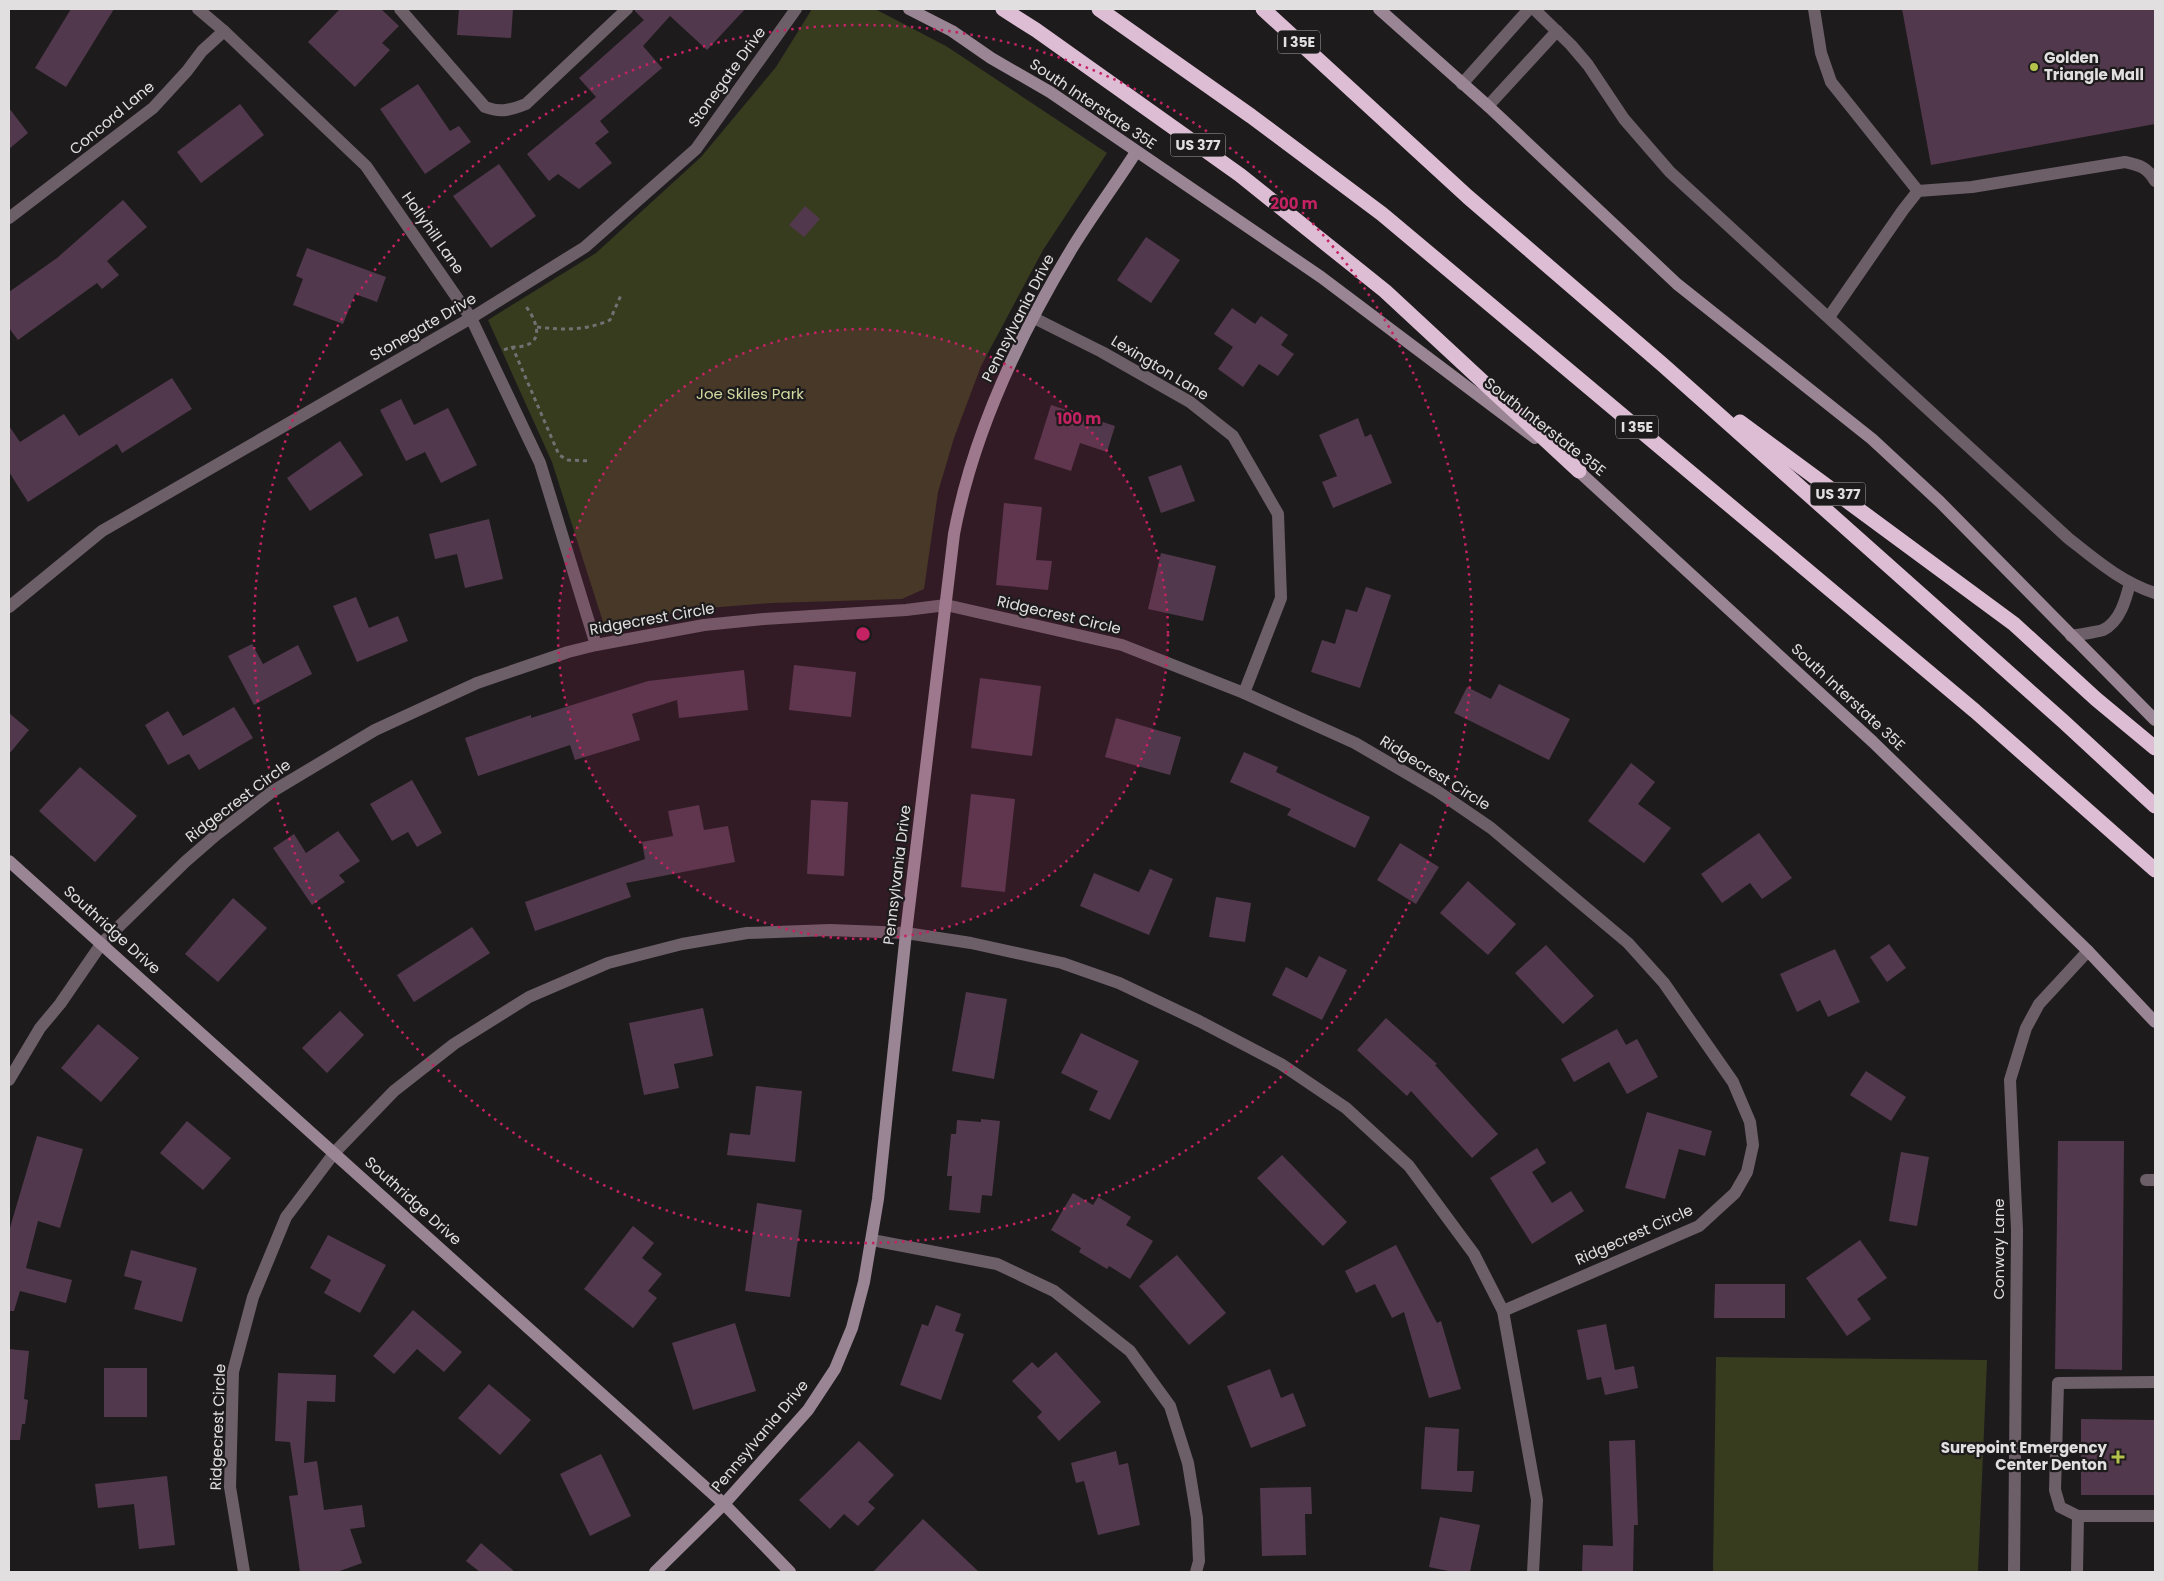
<svg xmlns="http://www.w3.org/2000/svg" width="2164" height="1581" viewBox="0 0 2164 1581" font-family="Poppins,sans-serif">
<rect width="100%" height="100%" fill="#1e1b1d"/>
<g fill="#373c1f">
<path d="M 812,9 L 875,9 L 946,46 L 1107,153 L 1043,250 L 981,366 L 954,438 L 938,492 L 924,589 L 902,599 L 771,603 L 708,608 L 604,625 L 552,462 L 488,320 L 596,253 L 701,157 L 776,67 Z"/>
<path d="M 1716,1357 L 1987,1360 L 1978,1572 L 1713,1572 Z"/>
</g>
<g fill="#52384c">
<path d="M 71,9 L 114,9 L 66,87 L 35,68 Z"/>
<path d="M 340,9 L 381,9 L 399,26 L 382,43 L 390,50 L 355,87 L 308,42 Z"/>
<path d="M 459,9 L 513,9 L 511,38 L 457,35 Z"/>
<path d="M 635,9 L 745,9 L 707,50 L 670,16 L 643,46 L 662,68 L 600,121 L 609,132 L 595,143 L 612,163 L 579,189 L 558,174 L 549,181 L 527,154 L 596,97 L 579,78 L 644,20 L 635,11 Z"/>
<path d="M 1902,9 L 2155,9 L 2155,124 L 1931,165 Z"/>
<path d="M 418,84 L 450,131 L 459,126 L 471,142 L 425,174 L 380,109 Z"/>
<path d="M 240,104 L 264,135 L 201,183 L 177,152 Z"/>
<path d="M 9,108 L 28,133 L 9,149 Z"/>
<path d="M 499,164 L 536,216 L 491,248 L 453,196 Z"/>
<path d="M 123,200 L 147,227 L 107,261 L 119,275 L 102,289 L 97,283 L 18,340 L 9,328 L 9,292 L 57,258 Z"/>
<path d="M 805,206 L 820,219 L 804,237 L 789,225 Z"/>
<path d="M 1146,237 L 1180,260 L 1151,303 L 1117,280 Z"/>
<path d="M 307,248 L 386,277 L 377,302 L 355,294 L 343,324 L 293,305 L 303,279 L 296,276 Z"/>
<path d="M 1232,308 L 1255,324 L 1261,316 L 1288,335 L 1281,345 L 1294,354 L 1278,376 L 1259,364 L 1243,387 L 1218,369 L 1233,347 L 1214,334 Z"/>
<path d="M 172,378 L 192,409 L 122,453 L 117,444 L 28,502 L 9,472 L 9,426 L 20,442 L 64,414 L 79,436 Z"/>
<path d="M 401,399 L 414,425 L 448,408 L 477,465 L 441,483 L 425,452 L 406,461 L 380,410 Z"/>
<path d="M 1051,405 L 1115,426 L 1107,452 L 1080,443 L 1071,471 L 1034,459 Z"/>
<path d="M 1358,418 L 1365,437 L 1371,434 L 1392,483 L 1333,508 L 1322,482 L 1337,476 L 1319,435 Z"/>
<path d="M 340,441 L 363,475 L 310,511 L 287,478 Z"/>
<path d="M 1181,465 L 1195,501 L 1161,513 L 1148,477 Z"/>
<path d="M 1004,503 L 1042,507 L 1036,560 L 1052,561 L 1048,590 L 996,585 Z"/>
<path d="M 489,519 L 503,579 L 465,588 L 457,554 L 435,559 L 429,534 Z"/>
<path d="M 1161,553 L 1216,566 L 1203,621 L 1148,609 Z"/>
<path d="M 1366,587 L 1391,595 L 1360,688 L 1311,672 L 1322,640 L 1335,644 L 1346,609 L 1357,612 Z"/>
<path d="M 356,597 L 369,628 L 398,616 L 408,641 L 357,662 L 333,606 Z"/>
<path d="M 252,644 L 263,664 L 298,645 L 312,674 L 254,705 L 228,656 Z"/>
<path d="M 794,665 L 856,672 L 851,717 L 789,710 Z"/>
<path d="M 744,670 L 748,710 L 679,718 L 677,700 L 632,714 L 640,740 L 575,760 L 570,745 L 478,776 L 465,738 L 531,715 L 531,718 L 648,681 Z"/>
<path d="M 980,678 L 1041,686 L 1032,756 L 971,748 Z"/>
<path d="M 1499,684 L 1570,719 L 1549,760 L 1454,713 L 1467,687 L 1491,699 Z"/>
<path d="M 234,707 L 253,738 L 199,770 L 189,754 L 168,765 L 145,725 L 168,711 L 183,736 Z"/>
<path d="M 9,713 L 29,730 L 9,754 Z"/>
<path d="M 1116,718 L 1181,737 L 1170,775 L 1105,757 Z"/>
<path d="M 1244,752 L 1278,767 L 1276,772 L 1370,817 L 1355,848 L 1287,815 L 1291,809 L 1230,782 Z"/>
<path d="M 1631,763 L 1655,782 L 1638,804 L 1671,828 L 1644,863 L 1588,821 Z"/>
<path d="M 80,767 L 137,816 L 95,862 L 39,811 Z"/>
<path d="M 412,780 L 442,833 L 417,847 L 408,832 L 392,841 L 370,804 Z"/>
<path d="M 971,794 L 1015,799 L 1005,892 L 961,887 Z"/>
<path d="M 811,800 L 848,802 L 844,876 L 807,874 Z"/>
<path d="M 699,805 L 704,830 L 728,826 L 735,862 L 626,883 L 631,897 L 535,931 L 525,902 L 645,859 L 642,842 L 673,836 L 668,811 Z"/>
<path d="M 338,831 L 360,861 L 339,875 L 345,882 L 312,905 L 273,848 L 294,834 L 306,853 Z"/>
<path d="M 1759,833 L 1792,878 L 1762,899 L 1750,883 L 1722,903 L 1701,874 Z"/>
<path d="M 1400,843 L 1439,867 L 1416,904 L 1377,880 Z"/>
<path d="M 1150,869 L 1173,879 L 1149,935 L 1080,906 L 1094,873 L 1139,892 Z"/>
<path d="M 1468,881 L 1516,924 L 1488,955 L 1440,913 Z"/>
<path d="M 1216,897 L 1251,903 L 1245,942 L 1209,937 Z"/>
<path d="M 233,898 L 267,928 L 218,982 L 185,954 Z"/>
<path d="M 472,927 L 490,953 L 414,1002 L 397,975 Z"/>
<path d="M 1889,944 L 1906,968 L 1887,982 L 1870,957 Z"/>
<path d="M 1546,945 L 1594,996 L 1563,1024 L 1515,973 Z"/>
<path d="M 1835,949 L 1860,1002 L 1828,1017 L 1820,1000 L 1797,1012 L 1780,974 Z"/>
<path d="M 1319,956 L 1347,970 L 1322,1020 L 1272,995 L 1286,967 L 1307,978 Z"/>
<path d="M 966,992 L 1007,999 L 994,1079 L 952,1071 Z"/>
<path d="M 703,1008 L 713,1056 L 674,1064 L 679,1088 L 644,1095 L 629,1023 Z"/>
<path d="M 340,1011 L 364,1035 L 327,1073 L 302,1048 Z"/>
<path d="M 1386,1018 L 1437,1064 L 1435,1065 L 1498,1134 L 1472,1158 L 1411,1091 L 1407,1096 L 1357,1050 Z"/>
<path d="M 98,1024 L 139,1058 L 101,1102 L 61,1068 Z"/>
<path d="M 1617,1029 L 1626,1045 L 1637,1039 L 1658,1077 L 1627,1094 L 1609,1062 L 1574,1082 L 1561,1059 Z"/>
<path d="M 1081,1033 L 1139,1061 L 1110,1120 L 1089,1110 L 1098,1091 L 1061,1073 Z"/>
<path d="M 1866,1071 L 1906,1097 L 1891,1121 L 1850,1095 Z"/>
<path d="M 756,1086 L 802,1091 L 795,1162 L 727,1155 L 730,1133 L 750,1135 Z"/>
<path d="M 1647,1112 L 1712,1131 L 1705,1156 L 1679,1149 L 1665,1199 L 1625,1188 Z"/>
<path d="M 981,1119 L 1000,1121 L 992,1196 L 982,1195 L 980,1213 L 949,1210 L 952,1176 L 947,1176 L 951,1134 L 956,1134 L 957,1120 L 981,1122 Z"/>
<path d="M 187,1121 L 231,1158 L 203,1190 L 160,1153 Z"/>
<path d="M 37,1136 L 83,1149 L 60,1228 L 38,1221 L 26,1268 L 72,1280 L 66,1303 L 20,1291 L 14,1311 L 9,1311 L 9,1231 Z"/>
<path d="M 2058,1141 L 2124,1141 L 2122,1370 L 2055,1369 Z"/>
<path d="M 1537,1148 L 1546,1163 L 1532,1172 L 1552,1203 L 1571,1191 L 1584,1211 L 1532,1244 L 1490,1178 Z"/>
<path d="M 1901,1152 L 1929,1157 L 1917,1226 L 1889,1221 Z"/>
<path d="M 1282,1155 L 1347,1222 L 1323,1246 L 1257,1178 Z"/>
<path d="M 1073,1193 L 1093,1205 L 1098,1197 L 1131,1217 L 1126,1225 L 1153,1241 L 1130,1279 L 1109,1266 L 1107,1269 L 1079,1252 L 1081,1248 L 1051,1230 Z"/>
<path d="M 757,1203 L 802,1210 L 790,1297 L 745,1291 Z"/>
<path d="M 633,1226 L 654,1243 L 642,1258 L 662,1274 L 648,1291 L 657,1298 L 633,1328 L 584,1289 Z"/>
<path d="M 328,1235 L 386,1265 L 360,1313 L 324,1293 L 331,1280 L 310,1268 Z"/>
<path d="M 1860,1240 L 1887,1278 L 1857,1299 L 1871,1319 L 1847,1336 L 1806,1278 Z"/>
<path d="M 1396,1245 L 1437,1323 L 1441,1321 L 1461,1389 L 1429,1398 L 1404,1312 L 1392,1318 L 1375,1284 L 1356,1293 L 1345,1271 Z"/>
<path d="M 131,1250 L 197,1268 L 182,1322 L 134,1309 L 142,1281 L 124,1276 Z"/>
<path d="M 1177,1255 L 1226,1313 L 1189,1345 L 1139,1286 Z"/>
<path d="M 1715,1284 L 1785,1284 L 1785,1318 L 1714,1318 Z"/>
<path d="M 936,1305 L 961,1314 L 955,1331 L 964,1334 L 941,1400 L 900,1385 L 922,1324 L 928,1326 Z"/>
<path d="M 413,1310 L 462,1352 L 444,1372 L 417,1349 L 394,1374 L 373,1356 Z"/>
<path d="M 735,1323 L 756,1391 L 693,1410 L 672,1343 Z"/>
<path d="M 1606,1324 L 1615,1370 L 1634,1366 L 1638,1388 L 1605,1395 L 1601,1377 L 1587,1380 L 1577,1330 Z"/>
<path d="M 9,1349 L 29,1351 L 24,1399 L 28,1400 L 25,1424 L 22,1424 L 20,1440 L 9,1440 Z"/>
<path d="M 1056,1352 L 1101,1402 L 1059,1441 L 1037,1417 L 1042,1412 L 1012,1381 L 1032,1362 L 1038,1368 Z"/>
<rect x="104" y="1368" width="43" height="49"/>
<path d="M 1270,1369 L 1281,1398 L 1293,1393 L 1306,1426 L 1251,1448 L 1227,1386 Z"/>
<path d="M 278,1373 L 336,1375 L 335,1402 L 307,1401 L 304,1463 L 317,1461 L 324,1510 L 362,1505 L 365,1527 L 350,1529 L 362,1563 L 337,1572 L 300,1572 L 289,1496 L 298,1495 L 290,1442 L 275,1441 Z"/>
<path d="M 489,1384 L 531,1420 L 500,1455 L 458,1418 Z"/>
<path d="M 2081,1419 L 2155,1420 L 2155,1495 L 2081,1495 Z"/>
<path d="M 1425,1427 L 1459,1429 L 1457,1471 L 1474,1471 L 1472,1492 L 1421,1489 Z"/>
<path d="M 1635,1440 L 1638,1525 L 1634,1525 L 1633,1572 L 1582,1572 L 1583,1545 L 1613,1546 L 1609,1441 Z"/>
<path d="M 859,1441 L 894,1475 L 868,1502 L 875,1508 L 858,1526 L 844,1514 L 830,1529 L 799,1500 Z"/>
<path d="M 1116,1451 L 1119,1465 L 1128,1463 L 1140,1525 L 1098,1535 L 1084,1481 L 1076,1483 L 1071,1463 Z"/>
<path d="M 601,1454 L 631,1516 L 590,1536 L 560,1474 Z"/>
<path d="M 167,1476 L 175,1545 L 139,1549 L 134,1504 L 98,1508 L 95,1484 Z"/>
<path d="M 1311,1487 L 1312,1514 L 1305,1514 L 1306,1555 L 1262,1556 L 1260,1488 Z"/>
<path d="M 1440,1517 L 1480,1525 L 1470,1572 L 1453,1572 L 1429,1567 Z"/>
<path d="M 923,1519 L 979,1572 L 873,1572 Z"/>
<path d="M 481,1543 L 515,1572 L 480,1572 L 466,1561 Z"/>
</g>
<g fill="none" stroke-linecap="round" stroke-linejoin="round">
<g stroke="#737072" stroke-width="3" stroke-dasharray="4 4" stroke-linecap="butt">
<path d="M 537,327 C 563,330 585,331 610,320 L 621,295"/>
<path d="M 512,346 L 559,455 L 568,460 L 590,461"/>
<path d="M 504,350 C 511,346 516,348 523,346 C 547,341 534,316 524,304"/>
</g>
<g stroke="#6c5f68" stroke-width="12">
<path d="M 400,9 L 485,107 C 501,113 511,110 526,104 L 627,9"/>
<path d="M 1534,9 L 1571,45 L 1588,65 L 1624,119 L 1670,172 L 2068,538 C 2096,560 2121,582 2155,593"/>
<path d="M 1814,9 L 1821,53 L 1831,82 L 1918,191"/>
<path d="M 1462,84 L 1529,9"/>
<path d="M 1488,106 L 1557,31"/>
<path d="M 1829,317 L 1903,210 L 1918,191 L 1972,187 L 2125,162 C 2140,165 2148,168 2155,181"/>
<path d="M 2071,636 C 2081,634 2093,633 2103,630 C 2120,622 2126,599 2130,583"/>
<path d="M 2146,1180 L 2155,1180"/>
<path d="M 2078,1516 L 2060,1507 L 2055,1490 L 2058,1383 L 2155,1382"/>
<path d="M 2077,1572 L 2078,1516 L 2155,1516"/>
</g>
<g stroke="#6c5f68" stroke-width="12">
<path d="M 198,9 L 224,31 L 366,166 L 471,318 L 540,463 L 596,645"/>
<path d="M 9,218 L 153,108 L 187,71 L 202,51 L 224,31"/>
<path d="M 1034,318 L 1102,352 L 1190,402 L 1233,436 L 1278,514 L 1281,598 L 1244,693"/>
<path d="M 9,607 L 102,531 L 471,318 L 585,247 L 696,149 L 796,9"/>
<path d="M 9,1080 L 40,1028 L 60,1004 L 102,943 L 185,862 L 216,835 L 273,791 L 375,730 L 477,683 L 568,652 L 596,645 L 704,625 L 764,619 L 906,610 L 946,605 L 1122,645 L 1244,693 L 1355,743 L 1437,791 L 1491,828 L 1628,943 L 1664,983 L 1733,1082 L 1750,1122 L 1753,1145 L 1747,1172 L 1735,1193 L 1699,1226 L 1503,1311"/>
<path d="M 872,1240 L 997,1264 L 1054,1291 L 1130,1351 L 1170,1406 L 1188,1463 L 1197,1518 L 1199,1561 L 1196,1572"/>
<path d="M 244,1572 L 230,1487 L 233,1372 L 253,1297 L 286,1217 L 335,1152 L 394,1091 L 454,1044 L 529,997 L 608,963 L 682,944 L 747,933 L 830,930 L 906,933 L 971,943 L 1062,963 L 1119,983 L 1199,1021 L 1281,1064 L 1346,1108 L 1409,1166 L 1474,1254 L 1503,1311 L 1537,1500 L 1533,1572"/>
<path d="M 2014,1572 L 2017,1230 L 2010,1080 L 2026,1028 L 2039,1004 L 2088,951"/>
</g>
<g stroke="#998593" stroke-width="12">
<path d="M 909,9 L 952,31 L 991,58 L 1050,92 L 1321,277 L 1535,438"/>
<path d="M 1379,9 L 1488,106 L 1677,284 L 1872,439 L 1940,502 L 2155,720"/>
<path d="M 1573,466 L 1873,742 L 2088,951 L 2155,1022"/>
<path d="M 9,861 L 724,1504 L 790,1572"/>
<path d="M 655,1572 L 724,1504 L 808,1410 L 835,1369 L 852,1328 L 864,1282 L 878,1199 L 906,933 L 954,534 C 973,433 1018,338 1071,250 C 1091,217 1115,185 1136,152"/>
</g>
<g stroke="#ddbdd4" stroke-width="15">
<path d="M 1003,9 L 1036,30 L 1240,175 L 1385,291 L 1579,471"/>
<path d="M 1099,9 L 1251,116 L 1382,214 L 1975,711 L 2155,870"/>
<path d="M 1263,9 L 1468,197 L 1663,365 L 2064,722 L 2155,806"/>
<path d="M 1740,422 L 2014,624 L 2096,699 L 2155,748"/>
</g>
</g>
<circle cx="863" cy="634" r="305" fill="#c42262" fill-opacity=".12"/>
<g fill="none" stroke="#c42262" stroke-width="2.5" stroke-dasharray="2.5 5">
<circle cx="863" cy="634" r="305"/>
<circle cx="863" cy="634" r="609"/>
</g>
<g fill="#b4c24b" stroke="#1e1b1d" stroke-width="2">
<circle cx="2034" cy="67" r="5"/>
<path d="M2115.5 1449.5h5v5h5v5h-5v5h-5v-5h-5v-5h5z"/>
</g>
<g text-anchor="middle" stroke-width="4.5" stroke-linejoin="round" paint-order="stroke">
<g fill="#1e1b1d" stroke="#a6a4a6" stroke-width="1">
<rect x="1278" y="30.5" width="42" height="23" rx="4"/>
<rect x="1170.5" y="133.5" width="55" height="23" rx="4"/>
<rect x="1616" y="415.5" width="42" height="23" rx="4"/>
<rect x="1810.5" y="482.5" width="55" height="23" rx="4"/>
</g>
<g font-size="14" font-weight="bold" fill="#e1dfe0">
<text x="1299" y="47">I 35E</text>
<text x="1198" y="150">US 377</text>
<text x="1637" y="432">I 35E</text>
<text x="1838" y="499">US 377</text>
</g>
<g font-size="15" font-weight="bold" fill="#e1dfe0" stroke="#1e1b1d" text-anchor="start">
<text x="2044" y="63">Golden<tspan x="2044" dy="17">Triangle Mall</tspan></text>
<text x="2107" y="1453" text-anchor="end">Surepoint Emergency<tspan x="2107" dy="17">Center Denton</tspan></text>
</g>
<g font-size="15" fill="#e1dfe0" stroke="#1e1b1d">
<text transform="translate(727 77) rotate(-54)" y="5">Stonegate Drive</text>
<text transform="translate(1093 104) rotate(34)" y="5">South Interstate 35E</text>
<text transform="translate(112 118) rotate(-40)" y="5">Concord Lane</text>
<text transform="translate(433 233) rotate(55)" y="5">Hollyhill Lane</text>
<text transform="translate(1018 318) rotate(-63)" y="5">Pennsylvania Drive</text>
<text transform="translate(423 327) rotate(-30)" y="5">Stonegate Drive</text>
<text transform="translate(1160 368) rotate(31)" y="5">Lexington Lane</text>
<text transform="translate(1545 427) rotate(38)" y="5">South Interstate 35E</text>
<text transform="translate(1059 615) rotate(13)" y="5">Ridgecrest Circle</text>
<text transform="translate(652 619) rotate(-10)" y="5">Ridgecrest Circle</text>
<text transform="translate(1848 697) rotate(43)" y="5">South Interstate 35E</text>
<text transform="translate(1435 773) rotate(32)" y="5">Ridgecrest Circle</text>
<text transform="translate(238 801) rotate(-37)" y="5">Ridgecrest Circle</text>
<text transform="translate(897 875) rotate(-83)" y="5">Pennsylvania Drive</text>
<text transform="translate(112 930) rotate(42)" y="5">Southridge Drive</text>
<text transform="translate(413 1201) rotate(42)" y="5">Southridge Drive</text>
<text transform="translate(1634 1235) rotate(-24)" y="5">Ridgecrest Circle</text>
<text transform="translate(1999 1249) rotate(-90)" y="5">Conway Lane</text>
<text transform="translate(218 1427) rotate(-88)" y="5">Ridgecrest Circle</text>
<text transform="translate(760 1436) rotate(-50)" y="5">Pennsylvania Drive</text>
</g>
<g font-size="15" fill="#d1daa0" stroke="#1e1b1d">
<text x="750" y="399">Joe Skiles Park</text>
</g>
</g>
<circle cx="863" cy="634" r="8" fill="#c42262" stroke="#1e1b1d" stroke-width="2.5"/>
<g font-size="15" text-anchor="middle" font-weight="bold" fill="#c42262" stroke="#1e1b1d" stroke-width="4.5" stroke-linejoin="round" paint-order="stroke">
<text x="1294" y="209">200 m</text>
<text x="1079" y="424">100 m</text>
</g>
<rect width="2164" height="1581" fill="none" stroke="#e1dfe0" stroke-width="20"/>
</svg>
